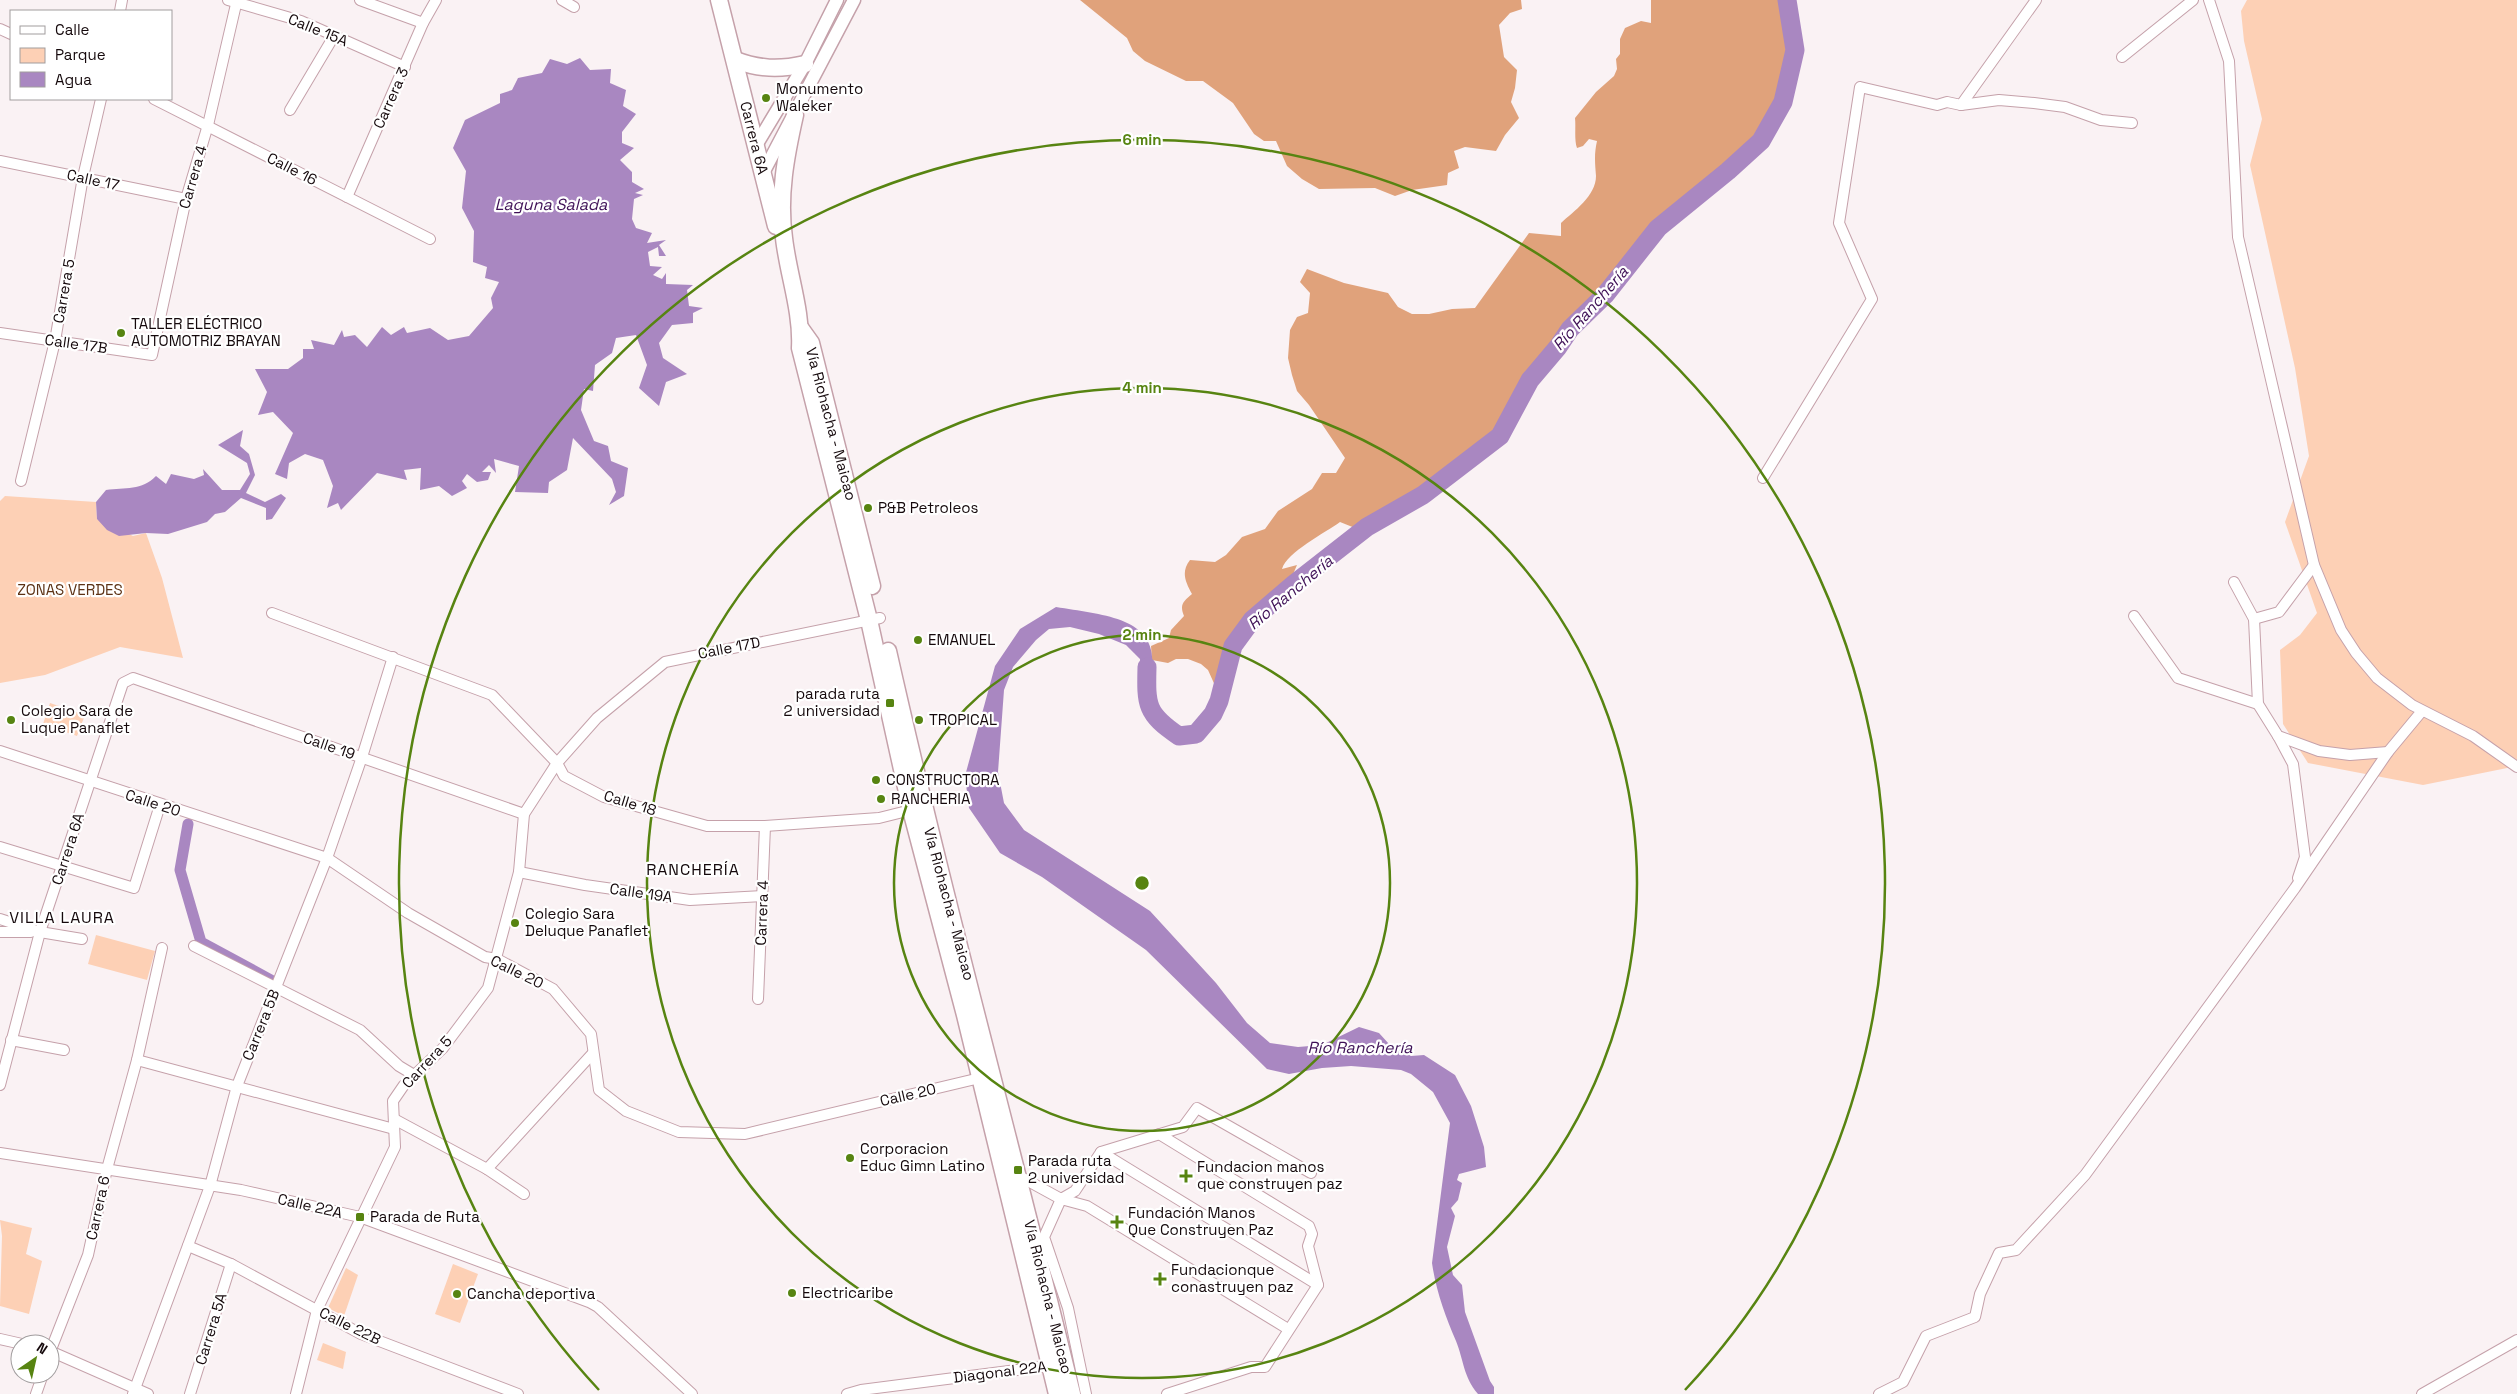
<svg xmlns="http://www.w3.org/2000/svg" width="2517" height="1394" viewBox="0 0 2517 1394" font-family="'Space Grotesk',sans-serif">
<rect width="100%" height="100%" fill="#faf2f4"/>
<g fill="#fdd0b5">
<path d="M 2247,0 L 2517,0 L 2517,766 L 2423,785 L 2308,763 L 2283,724 L 2280,650 L 2300,635 L 2317,613 L 2285,522 L 2309,456 L 2295,368 L 2250,165 L 2262,119 L 2244,41 L 2241,11 Z"/>
<path d="M 5,496 L 96,502 L 97,519 L 133,536 L 146,533 L 162,578 L 183,658 L 120,647 L 45,675 L 0,683 L 0,501 Z"/>
<path d="M 50,703 L 85,715 L 77,736 L 43,724 Z"/>
<path d="M 96,935 L 155,951 L 147,980 L 88,964 Z"/>
<path d="M 0,1220 L 32,1228 L 26,1254 L 42,1261 L 29,1314 L 0,1306 L 2,1236 Z"/>
<path d="M 453,1264 L 478,1274 L 460,1323 L 435,1314 Z"/>
<path d="M 346,1268 L 358,1275 L 344,1316 L 328,1308 Z"/>
<path d="M 323,1343 L 346,1352 L 343,1369 L 317,1360 Z"/>
</g>
<g fill="#e0a27b">
<path d="M 1080,0 L 1521,0 L 1522,9 L 1510,13 L 1499,25 L 1504,57 L 1517,70 L 1515,88 L 1511,102 L 1519,118 L 1505,135 L 1496,151 L 1465,147 L 1454,151 L 1459,168 L 1448,173 L 1447,185 L 1412,190 L 1395,196 L 1375,188 L 1319,189 L 1302,179 L 1287,166 L 1276,141 L 1264,141 L 1254,134 L 1233,103 L 1203,81 L 1186,81 L 1145,61 L 1133,51 L 1127,38 Z"/>
<path d="M 1651,0 L 1787,0 L 1795,50 L 1783,102 L 1761,141 L 1728,171 L 1658,228 L 1605,295 L 1570,329 L 1559,345 L 1533,377 L 1500,436 L 1423,495 L 1367,527 L 1355,528 L 1340,522 C 1325,533 1287,552 1282,569 L 1297,565 C 1293,575 1287,588 1277,594 C 1275,595 1272,594 1269,596 C 1257,603 1238,622 1234,636 L 1238,639 L 1232,648 L 1221,691 L 1217,690 L 1208,670 L 1201,664 L 1188,659 L 1176,659 L 1168,663 L 1152,660 L 1151,646 L 1169,638 L 1171,630 L 1184,616 C 1179,604 1184,601 1192,594 C 1185,581 1181,572 1190,560 L 1215,562 L 1226,555 L 1242,537 L 1265,529 L 1278,511 L 1312,489 L 1322,473 L 1336,473 L 1345,458 L 1309,405 L 1297,391 L 1292,375 L 1288,358 L 1290,330 L 1297,317 L 1308,313 L 1310,293 L 1300,282 L 1307,269 L 1344,283 L 1388,293 L 1398,307 L 1412,314 L 1429,314 L 1452,309 L 1475,308 L 1529,233 L 1561,236 L 1561,223 C 1574,211 1596,196 1596,176 C 1595,163 1594,154 1597,141 L 1589,139 L 1583,146 L 1577,148 C 1574,140 1576,127 1575,118 L 1596,92 L 1614,76 L 1617,69 L 1616,59 L 1620,54 L 1620,39 L 1625,28 L 1641,21 L 1651,23 Z"/>
</g>
<g fill="#a987c1">
<path d="M 580,58 L 590,70 L 611,69 L 610,83 L 626,90 L 623,106 L 636,114 L 622,132 L 622,143 L 634,148 L 620,160 L 632,172 L 632,182 L 644,189 L 635,193 L 643,195 L 634,199 L 632,219 L 636,228 L 652,233 L 647,243 L 666,240 L 659,245 L 666,256 L 659,256 L 658,247 L 648,252 L 650,266 L 662,267 L 653,275 L 662,279 L 666,273 L 666,284 L 693,285 L 687,290 L 689,306 L 703,308 L 693,313 L 693,323 L 672,325 L 659,343 L 663,358 L 687,374 L 666,382 L 659,406 L 639,388 L 647,365 L 636,335 L 616,338 L 612,353 L 595,365 L 593,391 L 584,389 L 581,410 L 594,441 L 608,446 L 611,461 L 628,468 L 624,496 L 609,505 L 616,492 L 612,479 L 573,438 L 567,470 L 549,482 L 548,493 L 515,492 L 519,466 L 494,459 L 496,473 L 489,465 L 482,472 L 491,472 L 488,480 L 477,482 L 467,474 L 462,481 L 467,488 L 452,496 L 439,486 L 420,490 L 421,468 L 404,470 L 407,480 L 377,473 L 341,510 L 338,503 L 327,508 L 333,486 L 323,460 L 305,454 L 289,463 L 287,479 L 275,474 L 293,433 L 273,412 L 258,415 L 267,392 L 255,369 L 288,369 L 303,358 L 303,349 L 314,349 L 311,340 L 334,345 L 342,330 L 344,337 L 355,335 L 367,347 L 382,327 L 391,335 L 404,327 L 407,333 L 430,328 L 448,340 L 469,336 L 493,308 L 491,298 L 499,282 L 485,278 L 487,267 L 473,262 L 474,231 L 462,208 L 466,171 L 453,148 L 465,120 L 500,103 L 500,94 L 512,90 L 518,78 L 542,73 L 550,59 L 567,64 Z"/>
<path d="M 243,430 L 240,446 L 249,454 L 255,475 L 246,493 L 265,502 L 281,494 L 286,498 L 272,519 L 266,520 L 266,508 L 241,498 L 225,512 L 215,514 L 207,522 L 168,534 L 146,533 L 119,536 L 107,530 L 97,519 L 96,502 L 106,490 C 125,487 142,491 156,476 L 166,484 L 171,474 L 194,479 L 204,475 L 203,469 L 222,490 L 240,490 L 250,474 L 247,463 L 218,445 Z"/>
<path d="M 1056,607 C 1110,616 1173,618 1146,692 L 1141,676 L 1140,659 L 1126,645 L 1099,634 L 1070,627 L 1049,629 L 1036,640 L 1013,667 L 1004,690 L 998,772 L 1004,803 L 1024,830 L 1150,911 L 1216,983 L 1247,1023 L 1270,1043 L 1298,1047 L 1322,1045 L 1359,1027 L 1379,1033 L 1389,1044 L 1411,1056 L 1424,1055 L 1455,1075 L 1471,1106 L 1484,1147 L 1486,1167 L 1459,1174 L 1457,1180 L 1462,1183 L 1458,1200 L 1451,1208 L 1455,1216 L 1447,1247 L 1453,1275 L 1462,1285 L 1465,1312 L 1490,1381 L 1494,1387 L 1494,1394 L 1478,1394 C 1463,1376 1464,1361 1456,1341 C 1445,1315 1436,1291 1432,1263 L 1450,1123 L 1433,1092 L 1411,1074 L 1401,1070 L 1351,1066 L 1322,1068 L 1289,1074 L 1267,1069 L 1146,950 L 1042,877 L 1000,853 L 969,808 L 965,776 L 995,666 L 1020,629 Z"/>
</g>
<g fill="none" stroke-linecap="round" stroke-linejoin="round">
<path stroke="#a987c1" stroke-width="11" d="M 188,824 L 180,870 L 201,942 L 271,980"/>
<path stroke="#a987c1" stroke-width="19" d="M 1147,667 C 1146,705 1146,714 1179,736 L 1196,734 L 1213,714 L 1219,701 L 1233,646 L 1252,620 L 1294,584 L 1367,527 L 1423,495 L 1500,436 L 1530,380 L 1558,347 L 1570,329 L 1605,295 L 1658,228 L 1728,171 L 1761,141 L 1783,102 L 1795,50 L 1787,0"/>
<defs>
<g id="minor">
<path d="M 228,0 L 301,21 L 405,67"/>
<path d="M 360,0 L 423,23"/>
<path d="M 562,0 L 574,7"/>
<path d="M 2209,0 L 2229,61 L 2238,237 L 2314,565 L 2341,630 L 2356,653 L 2377,678 L 2412,705 L 2473,736 L 2517,767"/>
<path d="M 120,11 L 122,0"/>
<path d="M 0,29 L 11,34"/>
<path d="M 2122,57 L 2193,0"/>
<path d="M 154,99 L 430,239"/>
<path d="M 1961,105 L 1999,100 L 2034,103 L 2065,107 L 2101,120 L 2132,123"/>
<path d="M 290,110 L 334,36"/>
<path d="M 0,161 L 186,199"/>
<path d="M 347,197 L 423,23 L 436,0"/>
<path d="M 0,333 L 152,355 L 186,199 L 208,125 L 237,0"/>
<path d="M 1763,478 L 1872,299 L 1839,223 L 1860,87 L 1937,105 L 1947,102 L 1961,105 L 2036,0"/>
<path d="M 21,481 L 55,341 L 83,177 L 101,99"/>
<path d="M 2234,582 L 2254,619 L 2258,704 L 2278,736 L 2319,751 L 2350,755 L 2388,752"/>
<path d="M 272,613 L 492,695 L 557,763 L 564,776 L 604,797 L 707,826 L 765,826 L 879,818 L 911,810"/>
<path d="M 2134,616 L 2178,678 L 2258,704"/>
<path d="M 2254,619 L 2279,612 L 2314,565"/>
<path d="M 2278,736 L 2293,764 L 2305,857 L 2298,878"/>
<path d="M 0,751 L 327,858 L 408,913 L 485,957 L 497,959 L 553,989 L 591,1034 L 599,1090 L 626,1111 L 679,1132 L 745,1134 L 984,1077"/>
<path d="M 0,847 L 134,888 L 160,805"/>
<path d="M 519,872 L 585,885 L 690,900 L 763,896"/>
<path d="M 0,919 L 40,932 L 82,939"/>
<path d="M 0,932 L 31,932"/>
<path d="M 194,946 L 360,1030 L 399,1066 L 414,1075"/>
<path d="M 758,999 L 765,826"/>
<path d="M 11,1040 L 64,1050"/>
<path d="M 137,1060 L 394,1129"/>
<path d="M 0,1085 L 40,932 L 123,683 L 133,678 L 524,814"/>
<path d="M 394,1119 L 487,1169 L 524,1194"/>
<path d="M 1159,1134 L 1309,1226 L 1312,1234 L 1308,1246 L 1318,1285 L 1265,1367 L 1251,1367 L 1167,1394"/>
<path d="M 1101,1152 L 1318,1285"/>
<path d="M 0,1153 L 241,1190 L 360,1217 L 589,1302 L 598,1307 L 692,1394"/>
<path d="M 487,1169 L 593,1053"/>
<path d="M 1015,1177 L 1019,1176 L 1061,1199 L 1075,1191 L 1101,1152 L 1183,1127 L 1197,1108 L 1311,1173"/>
<path d="M 188,1246 L 231,1264 L 361,1334 L 518,1394"/>
<path d="M 0,1339 L 22,1344"/>
<path d="M 50,1351 L 148,1394"/>
<path d="M 50,1352 L 88,1255 L 107,1169 L 137,1060 L 162,948"/>
<path d="M 36,1394 L 43,1374"/>
<path d="M 133,1394 L 210,1186 L 237,1086 L 327,858 L 362,757 L 393,657"/>
<path d="M 190,1394 L 231,1264"/>
<path d="M 296,1394 L 317,1310 L 395,1147 L 393,1101 L 404,1085 L 443,1048 L 488,988 L 519,872 L 524,814 L 557,763 L 597,718 L 665,662 L 880,618"/>
<path d="M 847,1394 L 861,1390 L 1056,1365"/>
<path d="M 1086,1394 L 1068,1308 L 1044,1237 L 1061,1199 L 1087,1206 L 1288,1329"/>
<path d="M 1879,1394 L 1903,1382 L 1926,1336 L 1975,1317 L 1980,1294 L 1999,1253 L 2016,1250 L 2085,1175 L 2295,888 L 2388,752 L 2422,711"/>
<path d="M 2422,1394 L 2517,1340"/>
</g>
<g id="tertiary">
<path d="M 755,147 L 805,64 L 837,0"/>
<path d="M 762,175 L 854,0"/>
</g>
<g id="trunk">
<path d="M 719,0 L 776,226"/>
<path d="M 735,60 C 759,69 779,70 805,64"/>
<path d="M 795,115 C 786,155 778,196 784,238 C 788,274 802,311 800,348 L 869,620 L 911,810 L 965,1015 L 1057,1394"/>
<path d="M 801,329 L 811,343 L 872,586"/>
<path d="M 888,651 C 944,900 1012,1146 1072,1394"/>
</g>
</defs>
<use href="#minor" stroke="#c5a1aa" stroke-width="12"/>
<use href="#tertiary" stroke="#c5a1aa" stroke-width="15"/>
<use href="#trunk" stroke="#c5a1aa" stroke-width="19"/>
<use href="#minor" stroke="#fff" stroke-width="10"/>
<use href="#tertiary" stroke="#fff" stroke-width="12"/>
<use href="#trunk" stroke="#fff" stroke-width="16"/>
</g>
<g fill="none" stroke="#578411" stroke-width="2.5">
<circle cx="1142" cy="883" r="248"/>
<circle cx="1142" cy="883" r="495"/>
<path d="M599 1390A743 743 0 1 1 1685 1390"/>
</g>
<g fill="#578411" stroke="#fff" stroke-width="2">
<circle cx="766" cy="98" r="5"/>
<circle cx="121" cy="333" r="5"/>
<circle cx="868" cy="508" r="5"/>
<circle cx="918" cy="640" r="5"/>
<rect x="885" y="698" width="10" height="10" rx="2.5"/>
<circle cx="11" cy="720" r="5"/>
<circle cx="919" cy="720" r="5"/>
<circle cx="876" cy="780" r="5"/>
<circle cx="881" cy="799" r="5"/>
<circle cx="515" cy="923" r="5"/>
<circle cx="850" cy="1158" r="5"/>
<rect x="1013" y="1165" width="10" height="10" rx="2.5"/>
<path d="M1183.5 1168.5h5v5h5v5h-5v5h-5v-5h-5v-5h5z"/>
<rect x="355" y="1212" width="10" height="10" rx="2.5"/>
<path d="M1114.5 1214.5h5v5h5v5h-5v5h-5v-5h-5v-5h5z"/>
<path d="M1157.5 1271.5h5v5h5v5h-5v5h-5v-5h-5v-5h5z"/>
<circle cx="792" cy="1293" r="5"/>
<circle cx="457" cy="1294" r="5"/>
</g>
<g text-anchor="middle" stroke-width="4.5" stroke-linejoin="round" paint-order="stroke">
<g font-size="15" fill="#15090c" stroke="#fff">
<text transform="translate(318 30) rotate(22)" y="5">Calle 15A</text>
<text transform="translate(391 98) rotate(-66)" y="5">Carrera 3</text>
<text transform="translate(754 138) rotate(76)" y="5">Carrera 6A</text>
<text transform="translate(292 169) rotate(27)" y="5">Calle 16</text>
<text transform="translate(193 177) rotate(-74)" y="5">Carrera 4</text>
<text transform="translate(93 180) rotate(12)" y="5">Calle 17</text>
<text transform="translate(64 291) rotate(-80)" y="5">Carrera 5</text>
<text transform="translate(76 344) rotate(8)" y="5">Calle 17B</text>
<text transform="translate(831 424) rotate(75)" y="5">Vía Riohacha - Maicao</text>
<text transform="translate(729 648) rotate(-11)" y="5">Calle 17D</text>
<text transform="translate(329 746) rotate(19)" y="5">Calle 19</text>
<text transform="translate(153 803) rotate(18)" y="5">Calle 20</text>
<text transform="translate(630 803) rotate(17)" y="5">Calle 18</text>
<text transform="translate(68 849) rotate(-72)" y="5">Carrera 6A</text>
<text transform="translate(641 893) rotate(8)" y="5">Calle 19A</text>
<text transform="translate(949 904) rotate(75)" y="5">Vía Riohacha - Maicao</text>
<text transform="translate(762 913) rotate(-88)" y="5">Carrera 4</text>
<text transform="translate(517 972) rotate(26)" y="5">Calle 20</text>
<text transform="translate(261 1025) rotate(-68)" y="5">Carrera 5B</text>
<text transform="translate(427 1062) rotate(-47)" y="5">Carrera 5</text>
<text transform="translate(908 1095) rotate(-13)" y="5">Calle 20</text>
<text transform="translate(310 1206) rotate(13)" y="5">Calle 22A</text>
<text transform="translate(98 1208) rotate(-78)" y="5">Carrera 6</text>
<text transform="translate(1048 1297) rotate(76)" y="5">Vía Riohacha - Maicao</text>
<text transform="translate(350 1326) rotate(26)" y="5">Calle 22B</text>
<text transform="translate(211 1329) rotate(-73)" y="5">Carrera 5A</text>
<text transform="translate(1000 1372) rotate(-7)" y="5">Diagonal 22A</text>
</g>
<g font-size="15" fill="#15090c" stroke="#fff" text-anchor="start">
<text x="776" y="94">Monumento<tspan x="776" dy="17">Waleker</tspan></text>
<text x="131" y="329">TALLER ELÉCTRICO<tspan x="131" dy="17">AUTOMOTRIZ BRAYAN</tspan></text>
<text x="878" y="513">P&amp;B Petroleos</text>
<text x="928" y="645">EMANUEL</text>
<text x="880" y="699" text-anchor="end">parada ruta<tspan x="880" dy="17">2 universidad</tspan></text>
<text x="21" y="716">Colegio Sara de<tspan x="21" dy="17">Luque Panaflet</tspan></text>
<text x="929" y="725">TROPICAL</text>
<text x="886" y="785">CONSTRUCTORA</text>
<text x="891" y="804">RANCHERIA</text>
<text x="525" y="919">Colegio Sara<tspan x="525" dy="17">Deluque Panaflet</tspan></text>
<text x="860" y="1154">Corporacion<tspan x="860" dy="17">Educ Gimn Latino</tspan></text>
<text x="1028" y="1166">Parada ruta<tspan x="1028" dy="17">2 universidad</tspan></text>
<text x="1197" y="1172">Fundacion manos<tspan x="1197" dy="17">que construyen paz</tspan></text>
<text x="1128" y="1218">Fundación Manos<tspan x="1128" dy="17">Que Construyen Paz</tspan></text>
<text x="370" y="1222">Parada de Ruta</text>
<text x="1171" y="1275">Fundacionque<tspan x="1171" dy="17">conastruyen paz</tspan></text>
<text x="802" y="1298">Electricaribe</text>
<text x="467" y="1299">Cancha deportiva</text>
</g>
<g font-size="15" fill="#5d3316" stroke="#fff">
<text x="70" y="595">ZONAS VERDES</text>
</g>
<g font-size="16" font-style="italic" fill="#3e1056" stroke="#fff">
<text x="551" y="210">Laguna Salada</text>
<text transform="translate(1590 308) rotate(-49)" y="6">Río Ranchería</text>
<text transform="translate(1290 592) rotate(-40)" y="6">Río Ranchería</text>
<text x="1360" y="1053">Río Ranchería</text>
</g>
<g font-size="16" letter-spacing="1" fill="#15090c" stroke="#fff">
<text x="693" y="875">RANCHERÍA</text>
<text x="62" y="923">VILLA LAURA</text>
</g>
</g>
<circle cx="1142" cy="883" r="8" fill="#578411" stroke="#fff" stroke-width="2.5"/>
<g font-size="15" text-anchor="middle" font-weight="bold" fill="#578411" stroke="#fff" stroke-width="4.5" stroke-linejoin="round" paint-order="stroke">
<text x="1142" y="145">6 min</text>
<text x="1142" y="393">4 min</text>
<text x="1142" y="640">2 min</text>
</g>
<rect x="10" y="10" width="162" height="90" fill="#ffffff" stroke="#a19d9e"/>
<rect x="20" y="26" width="25" height="8" fill="#ffffff" stroke="#a19d9e"/>
<text x="55" y="35" font-size="15" fill="#15090c">Calle</text>
<rect x="20" y="48" width="25" height="15" fill="#fdd0b5" stroke="#a19d9e"/>
<text x="55" y="60" font-size="15" fill="#15090c">Parque</text>
<rect x="20" y="72" width="25" height="15" fill="#a987c1" stroke="#a19d9e"/>
<text x="55" y="85" font-size="15" fill="#15090c">Agua</text>
<g transform="translate(35 1359) rotate(34)"><circle r="24" fill="#ffffff" stroke="#a19d9e"/>
<path d="M0-4L9 19L0 12L-9 19Z" fill="#578411"/>
<text y="-8" font-size="14" font-weight="bold" text-anchor="middle" fill="#15090c">N</text>
</g>
</svg>
